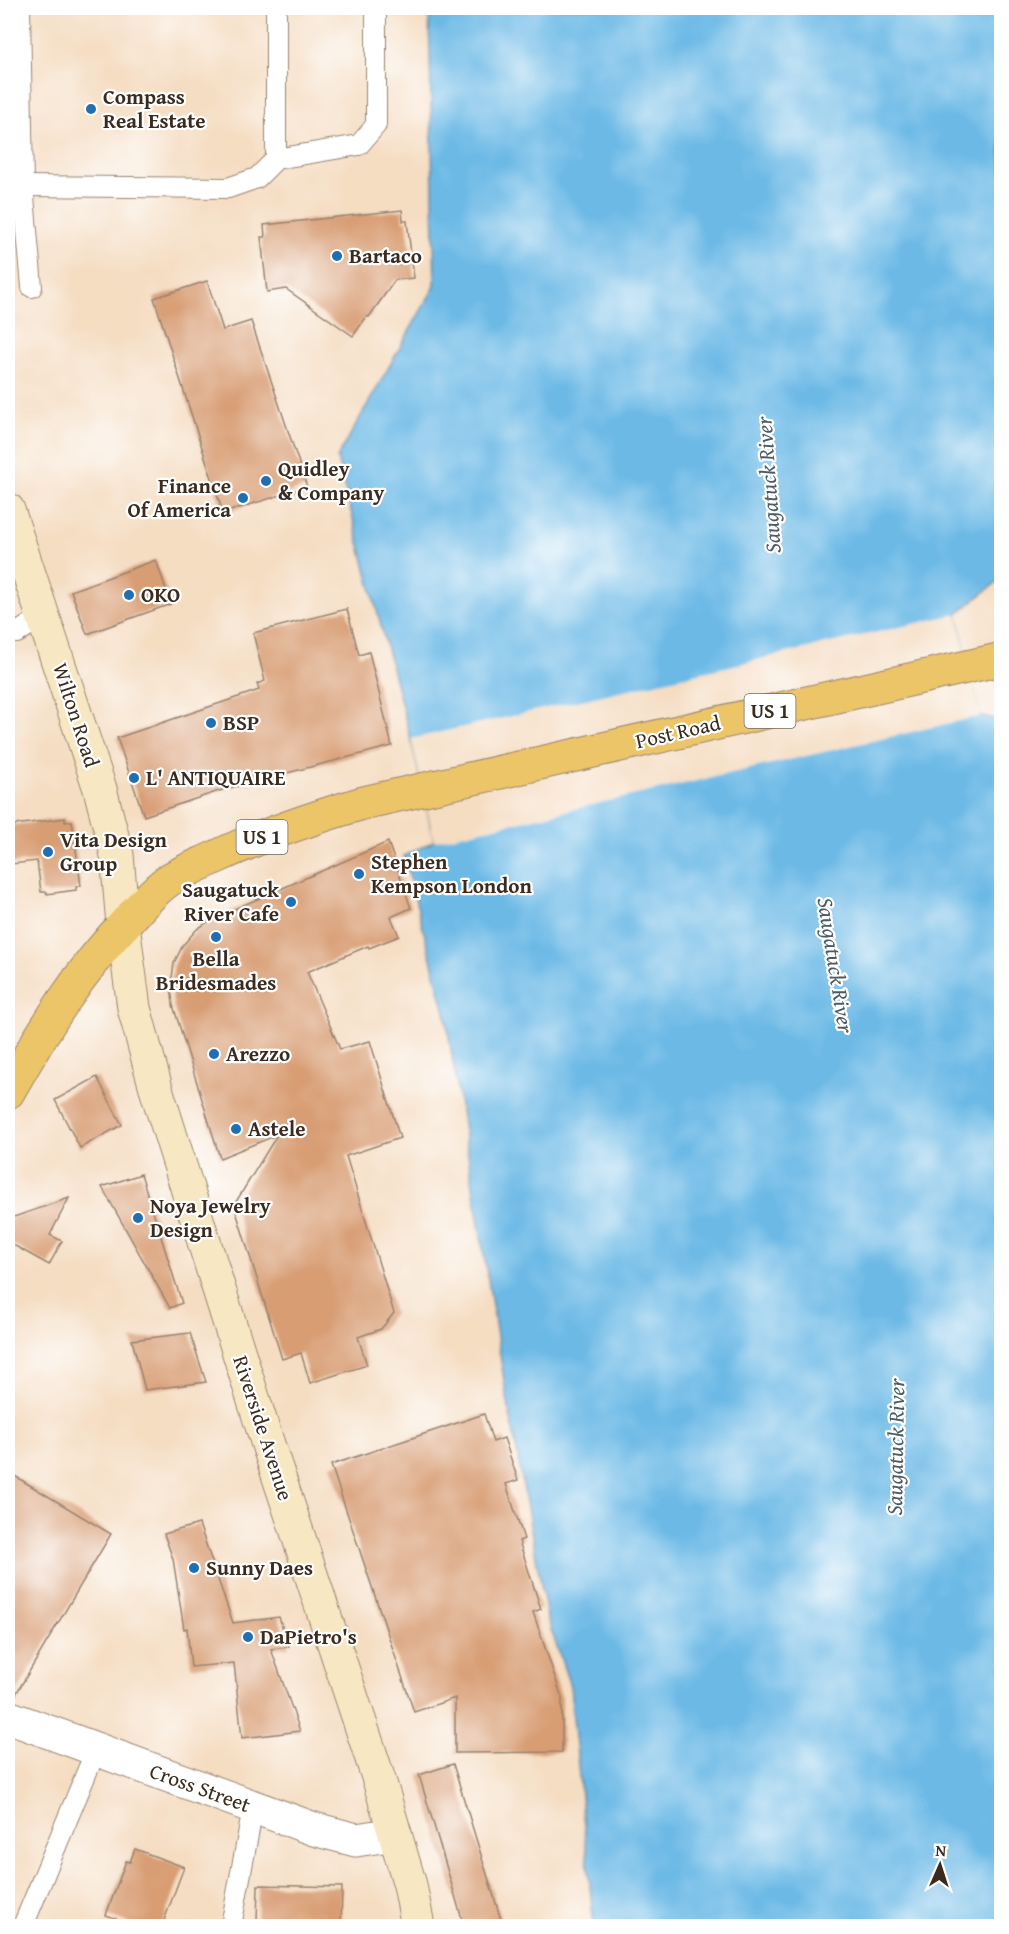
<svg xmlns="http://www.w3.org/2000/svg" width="1009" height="1934" viewBox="0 0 1009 1934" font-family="'Gentium Book Plus',serif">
<rect width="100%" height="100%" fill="#fff"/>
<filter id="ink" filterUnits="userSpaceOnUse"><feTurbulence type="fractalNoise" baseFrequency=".0167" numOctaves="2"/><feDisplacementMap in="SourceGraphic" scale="12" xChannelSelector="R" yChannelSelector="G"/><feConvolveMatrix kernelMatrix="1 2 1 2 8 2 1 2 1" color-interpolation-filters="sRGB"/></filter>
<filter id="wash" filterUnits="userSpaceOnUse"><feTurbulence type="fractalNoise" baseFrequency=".008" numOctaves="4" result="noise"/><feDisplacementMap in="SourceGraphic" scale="24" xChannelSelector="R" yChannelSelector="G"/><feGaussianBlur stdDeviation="1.35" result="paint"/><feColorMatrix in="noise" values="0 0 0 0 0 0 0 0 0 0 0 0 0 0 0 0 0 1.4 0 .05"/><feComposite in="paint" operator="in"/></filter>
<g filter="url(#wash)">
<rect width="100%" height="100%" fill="#f5ddc2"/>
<path fill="#6cb9e6" stroke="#547282" stroke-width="1.5" d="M 429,8 L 1001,8 L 1001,579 L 957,614 L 980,715 L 1002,721 L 1001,1926 L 594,1926 L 570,1686 L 547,1617 L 506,1392 L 445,1012 L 404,856 L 434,841 L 412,744 L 337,458 L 435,286 Z"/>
<path fill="#f5ddc2" d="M 957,614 L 981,716 L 434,841 L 411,739 Z"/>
<g id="blocks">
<g fill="#d89d73">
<path d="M 402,210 L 403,221 L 407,221 L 414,278 L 395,280 L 369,317 L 367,316 L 353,336 L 286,289 L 267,292 L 261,237 L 265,237 L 264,225 Z"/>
<path d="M 207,281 L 223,330 L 251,321 L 307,487 L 223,513 L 154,298 Z"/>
<path d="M 156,560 L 171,604 L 87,634 L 71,591 Z"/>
<path d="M 347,609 L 359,655 L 369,652 L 392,746 L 225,789 L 144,816 L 117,738 L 259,690 L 257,684 L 265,681 L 253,633 Z"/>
<path d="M 65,818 L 65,822 L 72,821 L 81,886 L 76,887 L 76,890 L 47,894 L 47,892 L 41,892 L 37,861 L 11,864 L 10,856 L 8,856 L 8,826 Z"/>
<path d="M 388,842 L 411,908 L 391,917 L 399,936 L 369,948 L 368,946 L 307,972 L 340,1049 L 370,1041 L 400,1138 L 346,1156 L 394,1313 L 381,1329 L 358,1337 L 367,1365 L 310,1383 L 301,1353 L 282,1359 L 234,1205 L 277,1135 L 220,1158 L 173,1005 L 171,985 L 174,963 L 183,945 L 197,929 L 214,918 Z"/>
<path d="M 97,1077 L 122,1125 L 80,1148 L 55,1100 Z"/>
<path d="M 141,1174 L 182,1303 L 170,1308 L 102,1187 Z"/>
<path d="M 69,1198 L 50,1235 L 62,1241 L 49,1265 L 8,1242 L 8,1219 Z"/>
<path d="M 190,1333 L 206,1382 L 145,1390 L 132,1340 Z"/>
<path d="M 484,1414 L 493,1442 L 504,1438 L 518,1480 L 506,1484 L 524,1539 L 519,1541 L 541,1609 L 533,1612 L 562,1698 L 562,1752 L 455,1753 L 455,1698 L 414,1712 L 331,1465 Z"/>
<path d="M 8,1472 L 111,1534 L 13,1699 L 8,1699 Z"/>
<path d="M 199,1524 L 233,1623 L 279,1617 L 289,1647 L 271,1649 L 300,1731 L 242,1738 L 234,1663 L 191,1667 L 187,1628 L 184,1629 L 173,1559 L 164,1534 Z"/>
<path d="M 453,1764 L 461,1790 L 503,1926 L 464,1926 L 419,1775 Z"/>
<path d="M 135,1849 L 184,1867 L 162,1926 L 138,1926 L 106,1915 L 126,1861 L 130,1862 Z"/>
<path d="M 258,1885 L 342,1887 L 341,1926 L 275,1926 L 275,1923 L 257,1922 Z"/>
</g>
</g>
</g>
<g filter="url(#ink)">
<use href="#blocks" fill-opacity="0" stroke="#988470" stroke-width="1.5"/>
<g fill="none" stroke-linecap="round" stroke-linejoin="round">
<defs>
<g id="service">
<path d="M 20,8 L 23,186 L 32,287"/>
<path d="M 276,8 L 276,159"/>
<path d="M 23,186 L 228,188 L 257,178 L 276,159 L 359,145 L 376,125 L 376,8"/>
<path d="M 8,631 L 17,633 L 43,616"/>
<path d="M 23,1926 L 96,1750"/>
<path d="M 231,1926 L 253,1808"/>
</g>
<path id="minor" d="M 8,1717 L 314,1829 L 356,1840 L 395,1834"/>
<path id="secondary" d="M 8,510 L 100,789 L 117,855 L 123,925 L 134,1008 L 157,1092 L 260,1420 L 380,1783 L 410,1885 L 418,1926"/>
<path id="primary" d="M 8,1092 C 44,1029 79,971 130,918 C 142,905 154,890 169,880 C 183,871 199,865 214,858 C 262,835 312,818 363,803 L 1002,659"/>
</defs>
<use href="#service" stroke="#988470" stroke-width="22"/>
<use href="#minor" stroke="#988470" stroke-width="35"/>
<use href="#secondary" stroke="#988470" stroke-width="35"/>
<use href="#primary" stroke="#988470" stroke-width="35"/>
<use href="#service" stroke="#fff" stroke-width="20"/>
<use href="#minor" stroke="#fff" stroke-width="33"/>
<use href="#secondary" stroke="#f7e8c3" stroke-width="33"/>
<use href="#primary" stroke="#ecc569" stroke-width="33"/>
</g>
</g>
<g fill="#1f6fb2" stroke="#fff" stroke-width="2">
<circle cx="91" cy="109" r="6"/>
<circle cx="337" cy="256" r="6"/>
<circle cx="266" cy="481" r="6"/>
<circle cx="243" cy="498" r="6"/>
<circle cx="129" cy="595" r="6"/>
<circle cx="211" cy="723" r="6"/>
<circle cx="134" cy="778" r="6"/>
<circle cx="48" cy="852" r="6"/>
<circle cx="359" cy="874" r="6"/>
<circle cx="291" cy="902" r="6"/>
<circle cx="216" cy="937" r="6"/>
<circle cx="214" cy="1054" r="6"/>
<circle cx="236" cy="1129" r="6"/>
<circle cx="138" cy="1218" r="6"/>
<circle cx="194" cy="1568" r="6"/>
<circle cx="248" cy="1637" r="6"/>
</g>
<g text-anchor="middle" stroke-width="4.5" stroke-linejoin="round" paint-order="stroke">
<g fill="#fff" stroke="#766a62" stroke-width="1.5">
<rect x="744.5" y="694" width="51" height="34" rx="4.5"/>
<rect x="236.5" y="820" width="51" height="34" rx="4.5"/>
</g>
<g font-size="20" font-weight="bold" fill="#3b2a1e">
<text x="770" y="718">US 1</text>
<text x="262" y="844">US 1</text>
</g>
<g font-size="21" font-weight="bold" fill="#3b2a1e" stroke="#fff" text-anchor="start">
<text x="103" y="104">Compass<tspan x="103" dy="24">Real Estate</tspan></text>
<text x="349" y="263">Bartaco</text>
<text x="278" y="476">Quidley<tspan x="278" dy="24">&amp; Company</tspan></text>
<text x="231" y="493" text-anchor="end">Finance<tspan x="231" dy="24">Of America</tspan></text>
<text x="141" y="602">OKO</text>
<text x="223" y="730">BSP</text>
<text x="146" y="785">L' ANTIQUAIRE</text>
<text x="60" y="847">Vita Design<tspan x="60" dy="24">Group</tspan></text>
<text x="371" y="869">Stephen<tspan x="371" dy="24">Kempson London</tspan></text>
<text x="279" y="897" text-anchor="end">Saugatuck<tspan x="279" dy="24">River Cafe</tspan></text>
<text x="216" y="966" text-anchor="middle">Bella<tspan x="216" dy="24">Bridesmades</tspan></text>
<text x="226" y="1061">Arezzo</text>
<text x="248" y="1136">Astele</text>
<text x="150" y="1213">Noya Jewelry<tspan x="150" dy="24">Design</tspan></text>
<text x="206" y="1575">Sunny Daes</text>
<text x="260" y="1644">DaPietro's</text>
</g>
<g font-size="21" fill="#3b2a1e" stroke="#fff">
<text transform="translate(76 715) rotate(72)" y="7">Wilton Road</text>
<text transform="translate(678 732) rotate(-13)" y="7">Post Road</text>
<text transform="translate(263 1428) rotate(72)" y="7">Riverside Avenue</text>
<text transform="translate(200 1788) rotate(20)" y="7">Cross Street</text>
</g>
<g font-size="22" font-style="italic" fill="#4c5c64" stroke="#fff">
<text transform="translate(768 485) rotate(-94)" y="8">Saugatuck River</text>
<text transform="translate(836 965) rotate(81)" y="8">Saugatuck River</text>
<text transform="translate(895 1447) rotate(-89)" y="8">Saugatuck River</text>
</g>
</g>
<rect width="1009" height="1934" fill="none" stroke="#fff" stroke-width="30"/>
<g transform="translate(940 1865) rotate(3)" stroke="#ffffff" stroke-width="4.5" paint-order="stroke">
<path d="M0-4.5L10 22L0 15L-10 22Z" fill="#3b2a1e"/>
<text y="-9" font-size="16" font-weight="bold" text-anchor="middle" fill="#3b2a1e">N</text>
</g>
</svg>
